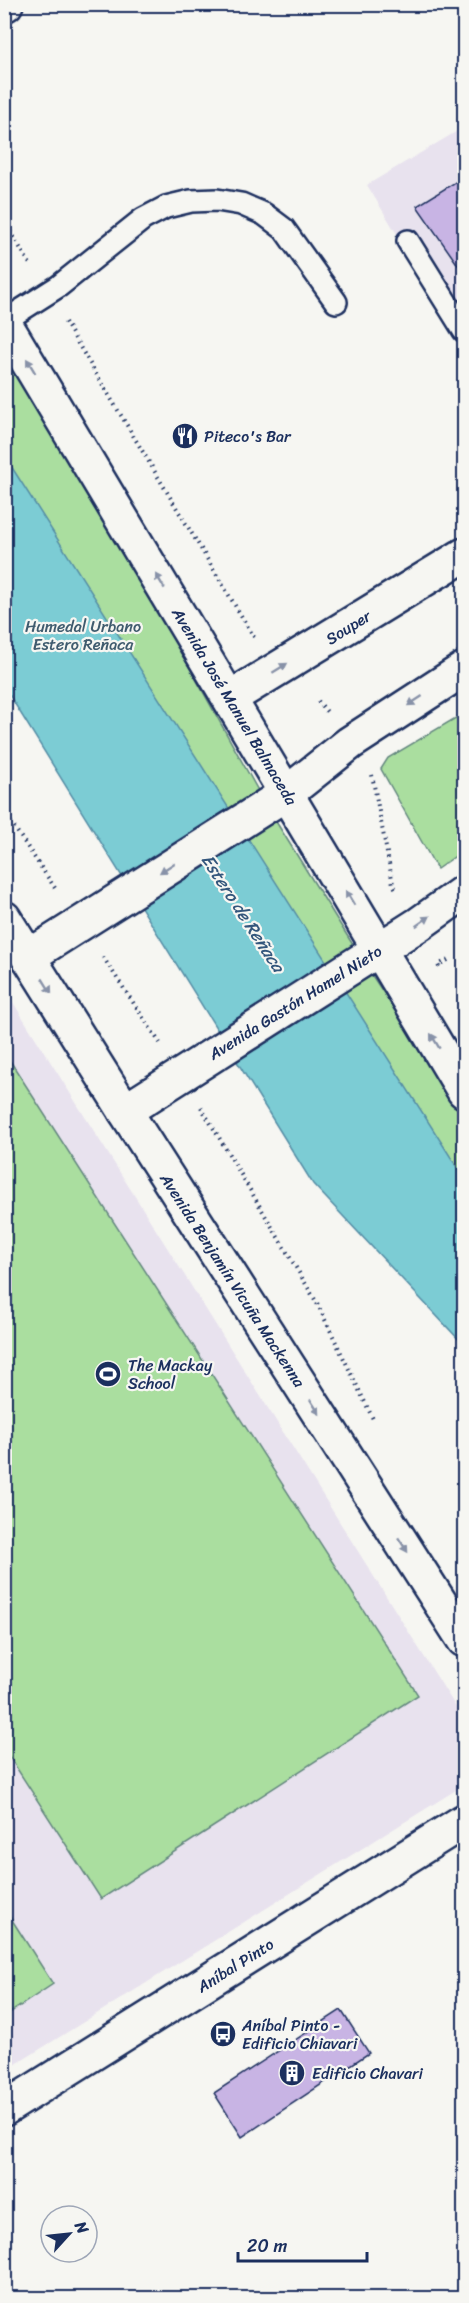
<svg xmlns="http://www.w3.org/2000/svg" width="469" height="2303" viewBox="0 0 469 2303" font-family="Sriracha,sans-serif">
<rect width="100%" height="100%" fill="#f6f6f2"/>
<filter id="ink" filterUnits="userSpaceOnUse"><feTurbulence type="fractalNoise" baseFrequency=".0167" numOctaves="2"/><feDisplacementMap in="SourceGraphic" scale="12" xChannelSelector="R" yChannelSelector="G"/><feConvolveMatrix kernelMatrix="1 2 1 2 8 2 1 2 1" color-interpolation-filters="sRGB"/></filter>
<g filter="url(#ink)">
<g fill="#e8e2ee">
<path d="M 464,127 L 464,344 L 367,185 Z"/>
<path d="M 4,988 L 464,1720 L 464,1785 L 5,2071 Z"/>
</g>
<g fill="#aade9f" stroke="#62867e" stroke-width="1.5">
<path d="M 5,336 L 270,812 L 373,977 L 455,1100 L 464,1110 L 464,1310 L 5,655 Z"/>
<path d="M 464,713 L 464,850 L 437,869 L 381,769 L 388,758 Z"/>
<path d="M 5,1053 L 418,1695 L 101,1899 L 5,1750 Z"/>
<path d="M 5,1909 L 53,1984 L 5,2016 L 4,2016 Z"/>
</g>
<path fill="#7bccd4" stroke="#558da5" stroke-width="1.5" d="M 4,455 L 464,1178 L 464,1345 L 313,1184 L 5,688 Z"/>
<g fill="#c8b4e4" stroke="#1b2f5e" stroke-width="1.5">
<path d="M 465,176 L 465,275 L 417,206 Z"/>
<path d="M 341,2010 L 369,2053 L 242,2137 L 214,2093 Z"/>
</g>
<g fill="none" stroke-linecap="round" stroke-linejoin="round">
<defs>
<g id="lane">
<path d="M 408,241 L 464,331"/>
<path d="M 4,321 L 59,286 L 143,219 L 166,207 L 191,201 L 217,200 L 241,204 L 264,214 L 284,229 L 336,302"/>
</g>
<g id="street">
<path d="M 4,5 L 6,4"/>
<path d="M 230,698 L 464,555"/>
</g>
<g id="secondary">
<path d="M 4,322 L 464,1091"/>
<path d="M 4,918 L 125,1111 L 464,1640"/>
<path d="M 28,957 L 287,793 L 350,743 L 464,669"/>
<path d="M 125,1111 L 419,924 L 464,892"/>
<path d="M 4,2109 L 464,1821"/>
</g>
</defs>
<use href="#lane" stroke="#1b2f5e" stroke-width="26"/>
<use href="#street" stroke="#1b2f5e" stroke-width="38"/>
<use href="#secondary" stroke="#1b2f5e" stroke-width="38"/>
<g stroke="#1b2f5e" stroke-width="4" stroke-dasharray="1.5 4.5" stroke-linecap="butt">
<path d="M 4,221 L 30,264"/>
<path d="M 65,322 L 254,637"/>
<path d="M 318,701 L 328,713"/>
<path d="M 372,775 L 393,884 L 397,891"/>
<path d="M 4,812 L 57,891"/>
<path d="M 103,957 L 160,1043"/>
<path d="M 439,967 L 438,965 L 450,959"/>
<path d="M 201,1107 L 317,1303 L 374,1421"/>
<path d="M 458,1680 L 464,1689"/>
</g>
<use href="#lane" stroke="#f6f6f2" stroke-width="21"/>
<use href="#street" stroke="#f6f6f2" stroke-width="33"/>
<use href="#secondary" stroke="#f6f6f2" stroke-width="33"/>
</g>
<defs><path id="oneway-solid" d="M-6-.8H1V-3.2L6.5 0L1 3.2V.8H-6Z" transform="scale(1.5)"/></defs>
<g fill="#8892a8">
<use href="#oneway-solid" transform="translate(31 366) rotate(-121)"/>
<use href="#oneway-solid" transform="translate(160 581) rotate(-121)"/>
<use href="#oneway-solid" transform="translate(280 668) rotate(-32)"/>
<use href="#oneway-solid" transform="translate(415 701) rotate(147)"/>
<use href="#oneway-solid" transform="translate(167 868) rotate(147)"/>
<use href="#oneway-solid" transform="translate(350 898) rotate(-121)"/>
<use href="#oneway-solid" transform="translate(423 921) rotate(-35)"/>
<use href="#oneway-solid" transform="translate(47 986) rotate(58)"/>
<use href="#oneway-solid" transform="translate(435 1041) rotate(-121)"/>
<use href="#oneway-solid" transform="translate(315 1407) rotate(57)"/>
<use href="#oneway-solid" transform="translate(403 1545) rotate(57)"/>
</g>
</g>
<defs>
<symbol id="restaurant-disc" viewBox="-11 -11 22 22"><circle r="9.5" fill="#1b2f5e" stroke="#f6f6f2"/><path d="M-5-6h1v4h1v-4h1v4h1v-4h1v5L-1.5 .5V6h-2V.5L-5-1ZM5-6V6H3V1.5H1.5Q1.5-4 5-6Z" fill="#fff"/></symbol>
<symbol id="stadium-disc" viewBox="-11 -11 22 22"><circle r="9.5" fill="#1b2f5e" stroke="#f6f6f2"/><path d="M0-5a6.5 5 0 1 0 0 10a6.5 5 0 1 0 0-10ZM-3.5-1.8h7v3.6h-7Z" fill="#fff"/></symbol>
<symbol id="bus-disc" viewBox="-11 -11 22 22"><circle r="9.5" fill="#1b2f5e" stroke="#f6f6f2"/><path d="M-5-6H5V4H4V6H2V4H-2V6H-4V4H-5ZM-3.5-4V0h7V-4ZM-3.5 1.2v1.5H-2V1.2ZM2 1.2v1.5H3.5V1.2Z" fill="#fff"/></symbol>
<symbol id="building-disc" viewBox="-11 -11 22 22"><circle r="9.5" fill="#1b2f5e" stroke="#f6f6f2"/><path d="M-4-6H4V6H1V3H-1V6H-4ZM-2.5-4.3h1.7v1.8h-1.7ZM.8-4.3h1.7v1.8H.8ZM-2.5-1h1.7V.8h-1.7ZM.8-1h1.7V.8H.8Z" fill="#fff"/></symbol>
</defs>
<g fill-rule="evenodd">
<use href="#restaurant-disc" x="170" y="421" width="30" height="30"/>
<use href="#stadium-disc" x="93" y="1359" width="30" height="30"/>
<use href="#bus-disc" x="208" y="2019" width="30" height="30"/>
<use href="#building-disc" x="277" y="2058" width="30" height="30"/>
</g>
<g text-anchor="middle" stroke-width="4.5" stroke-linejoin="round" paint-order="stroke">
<g font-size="16" fill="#1b2f5e" stroke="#f6f6f2" text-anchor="start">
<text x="204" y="442">Piteco's Bar</text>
<text x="128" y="1371">The Mackay<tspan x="128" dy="18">School</tspan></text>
<text x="242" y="2031">Aníbal Pinto -<tspan x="242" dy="18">Edificio Chiavari</tspan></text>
<text x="312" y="2079">Edificio Chavari</text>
</g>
<g font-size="16" fill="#3f5b6e" stroke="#f6f6f2">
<text x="83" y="632">Humedal Urbano<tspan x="83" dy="18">Estero Reñaca</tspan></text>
</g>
<g font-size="16" fill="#1b2f5e" stroke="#f6f6f2">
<text transform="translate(348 627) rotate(-32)" y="6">Souper</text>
<text transform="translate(235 706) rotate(59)" y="6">Avenida José Manuel Balmaceda</text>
<text transform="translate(295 1002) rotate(-32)" y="6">Avenida Gastón Hamel Nieto</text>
<text transform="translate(233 1280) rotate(57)" y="6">Avenida Benjamín Vicuña Mackenna</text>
<text transform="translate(235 1965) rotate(-32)" y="6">Aníbal Pinto</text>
</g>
<g font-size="18" font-style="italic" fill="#33567c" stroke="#f6f6f2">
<text transform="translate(243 913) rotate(57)" y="6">Estero de Reñaca</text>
</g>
</g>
<rect width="469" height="2303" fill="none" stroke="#f6f6f2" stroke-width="24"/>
<rect x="12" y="12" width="445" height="2279" fill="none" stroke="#1b2f5e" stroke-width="2" filter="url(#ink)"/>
<g transform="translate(69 2234) rotate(63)"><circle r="28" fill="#f6f6f2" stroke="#9ea6b7" stroke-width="1.5"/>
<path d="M0-4.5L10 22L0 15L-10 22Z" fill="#1b2f5e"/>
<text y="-9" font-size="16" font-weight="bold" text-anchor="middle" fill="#1b2f5e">N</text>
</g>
<path d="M238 2252v9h129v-9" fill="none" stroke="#1b2f5e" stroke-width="3"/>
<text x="247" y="2252" font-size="18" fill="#1b2f5e" stroke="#f6f6f2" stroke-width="4.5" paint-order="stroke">20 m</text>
</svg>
